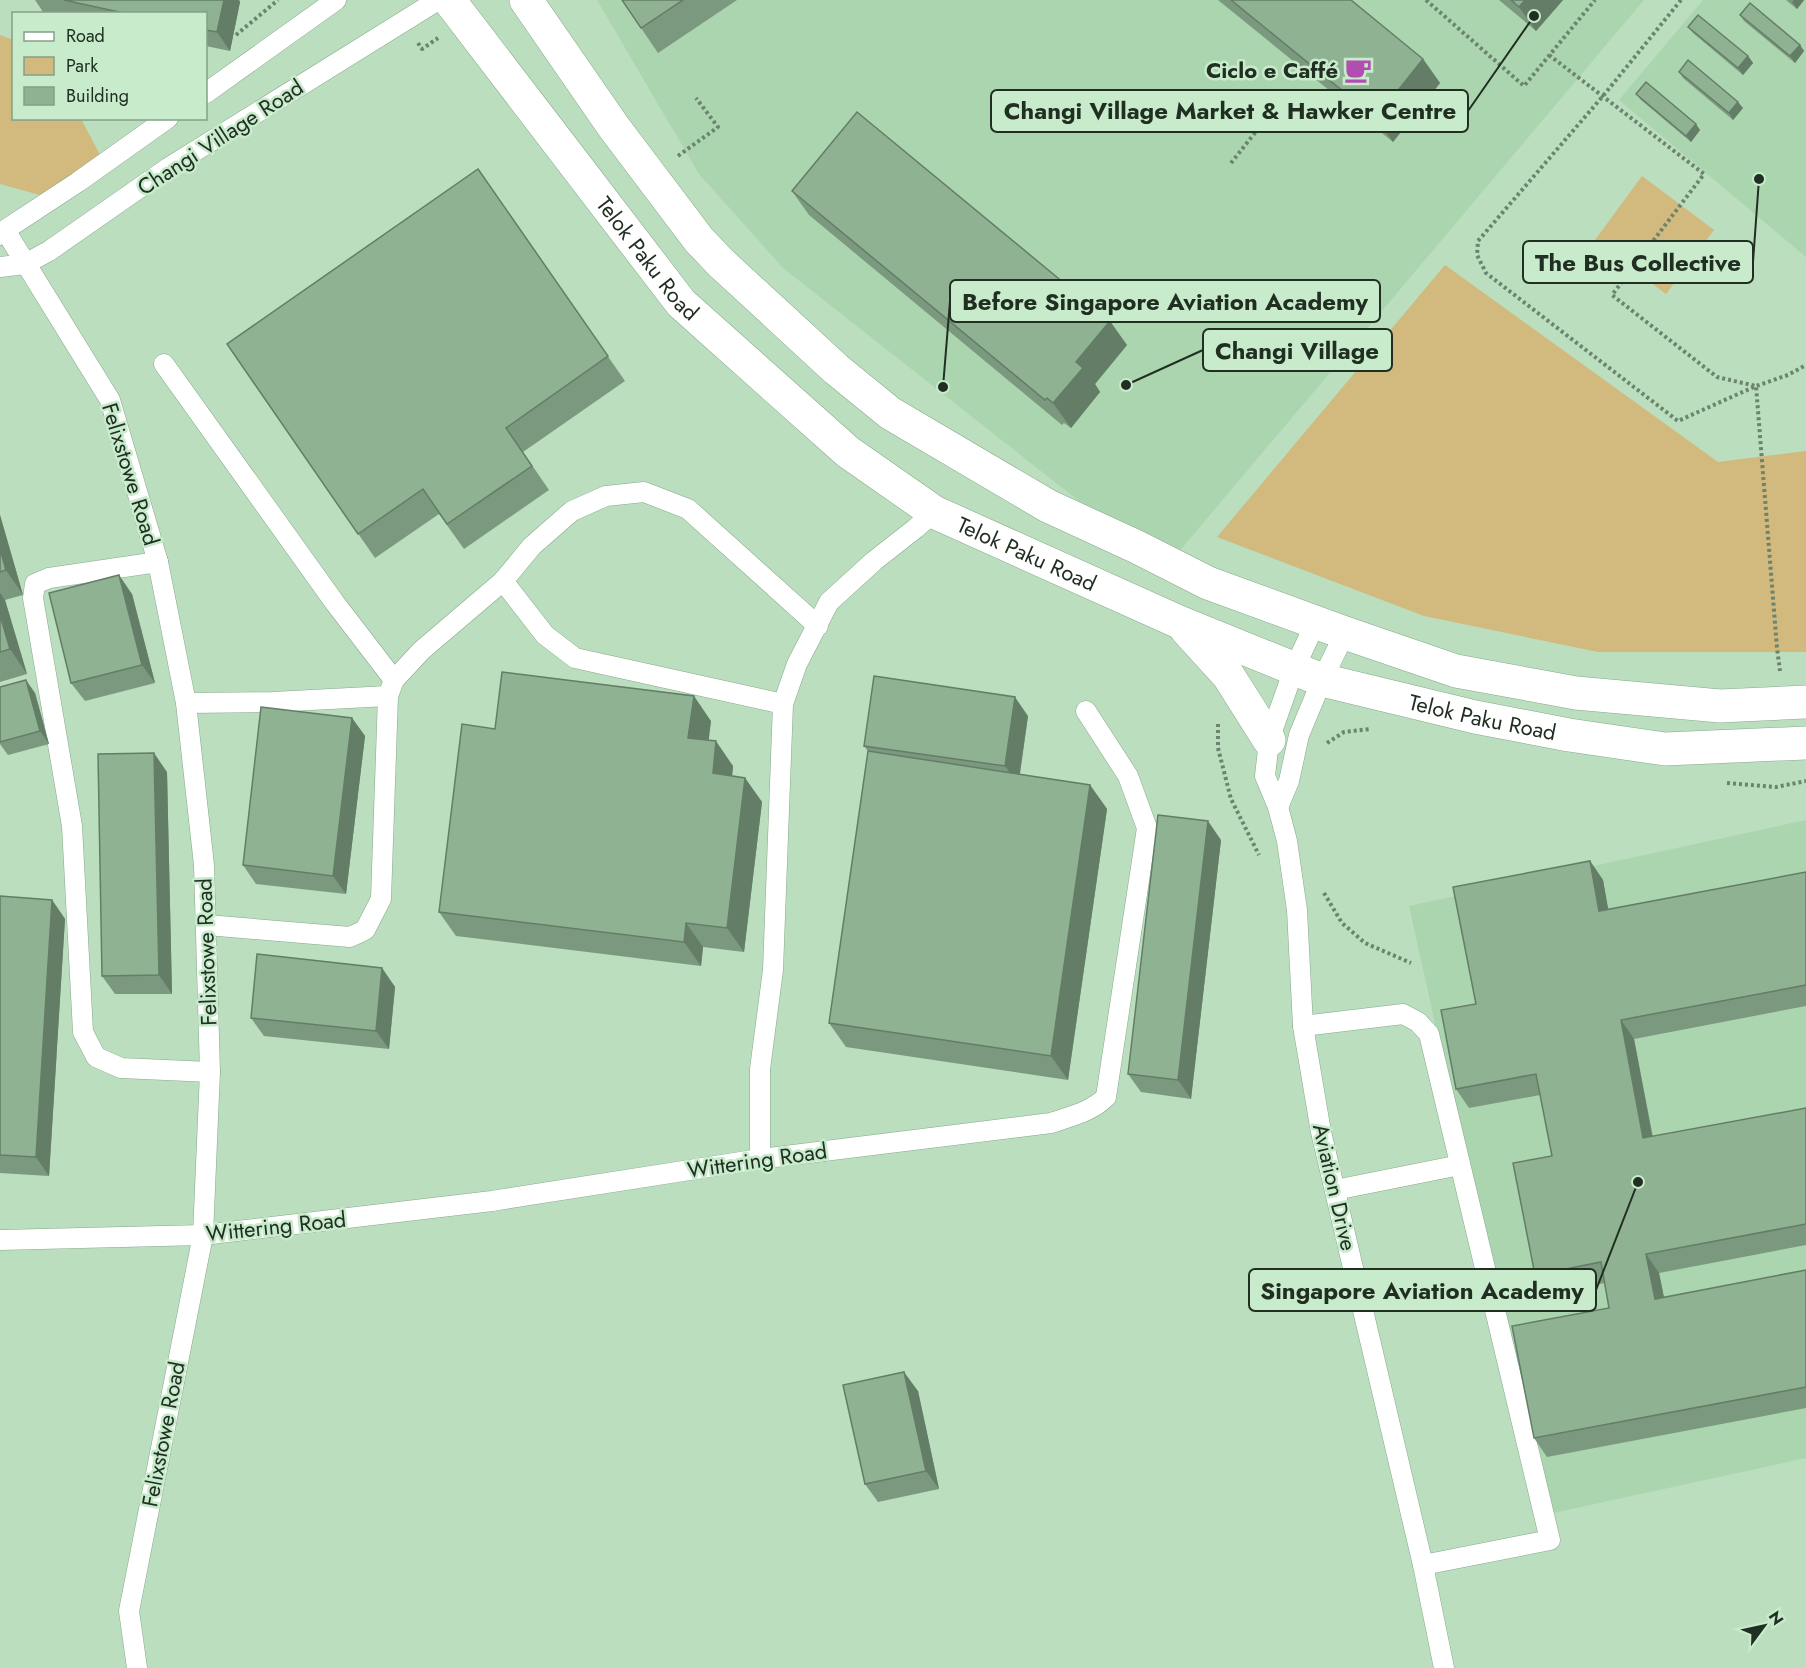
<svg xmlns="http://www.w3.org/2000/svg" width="1806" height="1668" viewBox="0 0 1806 1668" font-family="Jost,sans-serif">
<rect width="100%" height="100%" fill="#badebe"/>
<g fill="#abd5af">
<path d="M 597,0 L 1644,0 L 1177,554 L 1079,501 L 783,268 L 699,174 Z"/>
<path d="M 1703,0 L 1806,0 L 1806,257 L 1619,100 Z"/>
<path d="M 1806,820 L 1806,1458 L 1544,1515 L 1409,906 Z"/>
</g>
<g fill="#d2b97d">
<path d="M 0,35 L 13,40 L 14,118 L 81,119 L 106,166 L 58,200 L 0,184 Z"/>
<path d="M 1642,176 L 1714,230 L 1666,294 L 1595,240 Z"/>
<path d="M 1445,265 L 1718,462 L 1806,451 L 1806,652 L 1598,652 L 1424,616 L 1217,537 Z"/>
</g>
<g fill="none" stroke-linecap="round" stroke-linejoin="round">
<defs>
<g id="service">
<path d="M 206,93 L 336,0"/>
<path d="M 5,230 L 110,400 L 158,562 L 186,703 L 204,865 L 210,1072 L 203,1235 L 129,1611 L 137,1668"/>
<path d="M 0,235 L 5,230 L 78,182 L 168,118"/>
<path d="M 0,267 L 25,264 L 49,251 L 168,168 L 438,0"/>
<path d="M 164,364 L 335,603 L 394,680"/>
<path d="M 158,562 L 49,578 L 35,584 L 33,598 L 72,826 L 83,1032 L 96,1057 L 121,1068 L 210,1072"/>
<path d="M 503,581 L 545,635 L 575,658 L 783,704"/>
<path d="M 1316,622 L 1294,669 L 1269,740 L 1265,776 L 1278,807 L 1287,841 L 1297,910 L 1303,1026 L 1321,1132 L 1423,1565 L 1444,1668"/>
<path d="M 186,703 L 273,702 L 388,696"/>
<path d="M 1278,807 L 1289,781 L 1299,735 L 1322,680 L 1345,633"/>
<path d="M 207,925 L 350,937 L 365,930 L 381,899 L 388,696 L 394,680 L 422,650 L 503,581 L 532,546 L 572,511 L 606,496 L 644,492 L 688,509 L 818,626"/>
<path d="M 1303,1026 L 1403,1014 L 1418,1022 L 1429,1034 L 1550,1540 L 1423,1565"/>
<path d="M 760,1159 L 760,1069 L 773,970 L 783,704 L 797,664 L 829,602 L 874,561 L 916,528 L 934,512"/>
<path d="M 1335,1190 L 1460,1165"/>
<path d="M 0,1240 L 203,1235 L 492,1201 L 760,1159 L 1051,1123 C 1071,1116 1091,1112 1106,1097 L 1147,828 L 1128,776 L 1086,711"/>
</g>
<g id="primary">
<path id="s1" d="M 449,0 L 681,303 L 848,452 L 934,512 L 1179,622 L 1322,680 L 1475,717 L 1569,735 L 1665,749 L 1806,743"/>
<path d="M 526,0 L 613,126 L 699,240 L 720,262 L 836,369 L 890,413 L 1048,506 L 1137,547 L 1208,583 L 1345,633 L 1456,671 L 1576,693 L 1720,706 L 1806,702"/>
<path d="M 1186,629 L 1228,675 L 1269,740"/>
</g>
</defs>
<use href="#service" stroke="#87a98a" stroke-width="21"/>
<use href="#primary" stroke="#87a98a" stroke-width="34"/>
<g stroke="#6b846e" stroke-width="4" stroke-dasharray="3 3" stroke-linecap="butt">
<path d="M 1426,0 L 1524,86 L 1595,0"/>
<path d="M 1681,0 L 1603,96 L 1478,241 L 1477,255 L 1486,273 L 1678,421 L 1756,386 L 1788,375 L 1806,365"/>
<path d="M 236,35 L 278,0"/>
<path d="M 418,43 L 422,49 L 438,38"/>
<path d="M 1549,55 L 1704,174 L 1612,295 L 1717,377 L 1756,386 L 1777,648 L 1780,671"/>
<path d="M 678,156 L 718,127 L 696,98"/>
<path d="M 1231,163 L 1262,124"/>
<path d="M 1218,724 L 1218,748 L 1231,799 L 1259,855"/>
<path d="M 1327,743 L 1344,732 L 1370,729"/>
<path d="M 1727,783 L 1776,787 L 1806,781"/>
<path d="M 1324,893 L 1342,923 L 1365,943 L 1411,963"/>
</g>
<use href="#service" stroke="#fff" stroke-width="20"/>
<use href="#primary" stroke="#fff" stroke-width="33"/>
</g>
<g fill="#7b997e">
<path d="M 35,0 L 239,0 L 240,2 L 230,51 L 206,46 L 206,14 L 52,14 L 43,12 Z"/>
<path d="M 622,0 L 737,0 L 658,53 Z"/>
<path d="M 1218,0 L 1351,0 L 1423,59 L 1440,83 L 1393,142 Z"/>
<path d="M 1499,0 L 1563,0 L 1536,31 Z"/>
<path d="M 1786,0 L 1804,0 L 1797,9 Z"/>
<path d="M 1740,15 L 1800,45 L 1804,51 L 1795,63 L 1744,21 Z"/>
<path d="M 1688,27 L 1748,56 L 1753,63 L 1743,75 L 1693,33 Z"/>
<path d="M 1679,72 L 1743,108 L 1733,120 L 1683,78 Z"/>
<path d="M 1636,94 L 1700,130 L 1691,142 L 1641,100 Z"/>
<path d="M 478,169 L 625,381 L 523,452 L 549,490 L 464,549 L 439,514 L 375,558 L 227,344 Z"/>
<path d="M 792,191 L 1127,345 L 1095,384 L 1100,392 L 1071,428 L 1064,423 L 1062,425 L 809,215 Z"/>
<path d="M 0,515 L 23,595 L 5,600 L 27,674 L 0,682 Z"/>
<path d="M 132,594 L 155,683 L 85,701 L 71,683 Z"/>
<path d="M 0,687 L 35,693 L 49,744 L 8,755 L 0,744 Z"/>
<path d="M 1028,716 L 1020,774 L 1090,785 L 1107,809 L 1068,1080 L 846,1047 L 829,1023 L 868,751 L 864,746 Z"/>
<path d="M 352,718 L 365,736 L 346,894 L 256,884 L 243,865 Z"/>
<path d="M 711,721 L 708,740 L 733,766 L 732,776 L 745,778 L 762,802 L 744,952 L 703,947 L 701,966 L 456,936 L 439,912 L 495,729 Z"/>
<path d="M 167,772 L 172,994 L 115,994 L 102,976 Z"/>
<path d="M 1221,840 L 1191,1099 L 1141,1092 L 1128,1074 Z"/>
<path d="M 1590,861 L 1603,880 L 1608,910 L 1806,872 L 1806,1006 L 1634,1039 L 1653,1137 L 1806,1108 L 1806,1245 L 1659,1273 L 1664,1297 L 1806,1270 L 1806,1408 L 1547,1457 L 1534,1438 L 1609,1308 L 1605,1283 L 1548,1293 L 1535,1275 L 1552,1156 L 1540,1095 L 1469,1108 L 1456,1089 L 1476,1004 Z"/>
<path d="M 0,896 L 52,900 L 65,919 L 49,1176 L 0,1173 Z"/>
<path d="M 382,968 L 395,987 L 389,1049 L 264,1036 L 251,1018 Z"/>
<path d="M 918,1391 L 939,1489 L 878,1502 L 865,1484 Z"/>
</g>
<g fill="#647d67">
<path d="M 224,0 L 239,0 L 240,2 L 230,51 L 217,32 Z"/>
<path d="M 1525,0 L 1563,0 L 1536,31 L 1519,7 Z"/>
<path d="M 1794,0 L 1804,0 L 1797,9 L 1792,2 Z"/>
<path d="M 1800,45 L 1804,51 L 1795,63 L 1790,56 Z"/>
<path d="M 1748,56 L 1753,63 L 1743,75 L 1738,68 Z"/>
<path d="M 1423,59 L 1440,83 L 1393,142 L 1376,118 Z"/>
<path d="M 1738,102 L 1743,108 L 1733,120 L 1729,113 Z"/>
<path d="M 1696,124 L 1700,130 L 1691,142 L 1686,136 Z"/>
<path d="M 1110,321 L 1127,345 L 1095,384 L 1100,392 L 1071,428 L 1053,403 L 1076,362 Z"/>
<path d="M 0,515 L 23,595 L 6,570 L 0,549 Z"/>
<path d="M 119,575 L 132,594 L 155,683 L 142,665 Z"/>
<path d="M 0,593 L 5,600 L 27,674 L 10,649 L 0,615 Z"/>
<path d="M 26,680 L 35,693 L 49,744 L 40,731 Z"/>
<path d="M 694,696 L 711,721 L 706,763 L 688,738 Z"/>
<path d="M 1015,697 L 1028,716 L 1018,785 L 1005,766 Z"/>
<path d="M 352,718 L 365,736 L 346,894 L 333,876 Z"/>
<path d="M 716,741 L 733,766 L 730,798 L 713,773 Z"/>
<path d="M 154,753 L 167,772 L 172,994 L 159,975 Z"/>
<path d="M 745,778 L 762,802 L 744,952 L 727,928 Z"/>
<path d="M 1090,785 L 1107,809 L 1068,1080 L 1051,1056 Z"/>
<path d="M 1208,821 L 1221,840 L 1191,1099 L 1178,1080 Z"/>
<path d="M 1590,861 L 1603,880 L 1612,930 L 1599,911 Z"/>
<path d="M 52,900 L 65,919 L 49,1176 L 36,1157 Z"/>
<path d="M 686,923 L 703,947 L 701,966 L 684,942 Z"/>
<path d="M 382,968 L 395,987 L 389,1049 L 376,1031 Z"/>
<path d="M 1621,1020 L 1634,1039 L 1656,1157 L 1643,1138 Z"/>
<path d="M 1646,1254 L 1659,1273 L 1668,1318 L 1655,1299 Z"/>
<path d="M 904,1372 L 918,1391 L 939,1489 L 926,1471 Z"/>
</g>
<g fill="#8fb293" stroke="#647d67" stroke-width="1.5">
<path d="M 64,0 L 224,0 L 217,32 L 206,30 L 206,14 L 128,14 Z"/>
<path d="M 622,0 L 683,0 L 641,28 Z"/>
<path d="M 1231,0 L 1351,0 L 1423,59 L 1376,118 Z"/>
<path d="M 1511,0 L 1525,0 L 1519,7 Z"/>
<path d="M 1750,3 L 1800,45 L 1790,56 L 1740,15 Z"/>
<path d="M 1698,15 L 1748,56 L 1738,68 L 1688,27 Z"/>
<path d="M 1688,60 L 1738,102 L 1729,113 L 1679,72 Z"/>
<path d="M 1646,82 L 1696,124 L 1686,136 L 1636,94 Z"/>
<path d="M 857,112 L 1110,321 L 1076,362 L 1083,368 L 1053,403 L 1047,398 L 1045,400 L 792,191 Z"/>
<path d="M 478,169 L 608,356 L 506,428 L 532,466 L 447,524 L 423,489 L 358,534 L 227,344 Z"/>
<path d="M 0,549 L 6,570 L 0,572 Z"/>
<path d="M 119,575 L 142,665 L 71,683 L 49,593 Z"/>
<path d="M 0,615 L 10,649 L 0,652 Z"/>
<path d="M 502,672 L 694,696 L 688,738 L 716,741 L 713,773 L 745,778 L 727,928 L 686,923 L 684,942 L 439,912 L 462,724 L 495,729 Z"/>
<path d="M 874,676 L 1015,697 L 1005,766 L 864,746 Z"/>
<path d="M 26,680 L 40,731 L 0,742 L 0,687 Z"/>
<path d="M 261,707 L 352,718 L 333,876 L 243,865 Z"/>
<path d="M 868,751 L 1090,785 L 1051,1056 L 829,1023 Z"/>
<path d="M 154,753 L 159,975 L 102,976 L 98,754 Z"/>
<path d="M 1158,815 L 1208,821 L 1178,1080 L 1128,1074 Z"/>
<path d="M 1590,861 L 1599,911 L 1806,872 L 1806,985 L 1621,1020 L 1643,1138 L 1806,1108 L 1806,1224 L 1646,1254 L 1655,1299 L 1806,1270 L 1806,1387 L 1534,1438 L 1512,1326 L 1609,1308 L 1601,1262 L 1535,1275 L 1513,1163 L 1552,1156 L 1536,1074 L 1456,1089 L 1441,1010 L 1476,1004 L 1453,887 Z"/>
<path d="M 0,896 L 52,900 L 36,1157 L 0,1155 Z"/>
<path d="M 257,954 L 382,968 L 376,1031 L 251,1018 Z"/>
<path d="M 904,1372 L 926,1471 L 865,1484 L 843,1385 Z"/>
</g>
<defs>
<symbol id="cafe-bare" viewBox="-9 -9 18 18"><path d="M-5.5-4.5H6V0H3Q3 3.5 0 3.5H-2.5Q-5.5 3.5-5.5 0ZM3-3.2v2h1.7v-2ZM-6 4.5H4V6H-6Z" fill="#b24db1" stroke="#c7ebcb" stroke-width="2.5" paint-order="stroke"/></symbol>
</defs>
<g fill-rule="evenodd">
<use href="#cafe-bare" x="1339" y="51" width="38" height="38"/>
</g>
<g text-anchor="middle" stroke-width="5" stroke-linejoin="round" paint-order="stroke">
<g font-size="22" font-weight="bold" fill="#212f23" stroke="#c7ebcb" text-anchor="end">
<text x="1338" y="78">Ciclo e Caffé</text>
</g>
<g font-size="22" fill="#212f23" stroke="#c7ebcb">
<text transform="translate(220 137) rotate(-33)" y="8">Changi Village Road</text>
<text dy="8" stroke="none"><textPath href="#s1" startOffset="326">Telok Paku Road</textPath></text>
<text transform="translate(131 474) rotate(73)" y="8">Felixstowe Road</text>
<text dy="8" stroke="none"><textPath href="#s1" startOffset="812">Telok Paku Road</textPath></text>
<text dy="8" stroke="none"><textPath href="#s1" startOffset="1298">Telok Paku Road</textPath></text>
<text transform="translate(206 952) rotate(-92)" y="8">Felixstowe Road</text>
<text transform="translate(757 1160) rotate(-8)" y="8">Wittering Road</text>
<text transform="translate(1335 1187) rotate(77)" y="8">Aviation Drive</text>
<text transform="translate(276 1226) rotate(-6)" y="8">Wittering Road</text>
<text transform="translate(163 1434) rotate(-79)" y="8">Felixstowe Road</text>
</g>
</g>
<path fill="none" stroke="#212f23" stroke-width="2" d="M1534 16L1468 111M1759 179L1753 262M943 387L950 301M1126 385L1203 350M1638 1182L1596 1290"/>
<g fill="#212f23" stroke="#c7ebcb" stroke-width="2">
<circle cx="1534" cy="16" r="6"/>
<circle cx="1759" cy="179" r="6"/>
<circle cx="943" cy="387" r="6"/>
<circle cx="1126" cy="385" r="6"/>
<circle cx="1638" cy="1182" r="6"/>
</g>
<g fill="#c7ebcb" stroke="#212f23" stroke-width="2">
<rect x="991" y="90" width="477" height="42" rx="6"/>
<rect x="1523" y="241" width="230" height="42" rx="6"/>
<rect x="950" y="280" width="430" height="42" rx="6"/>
<rect x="1203" y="329" width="189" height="42" rx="6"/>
<rect x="1249" y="1269" width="347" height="42" rx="6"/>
</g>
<g font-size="24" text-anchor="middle" font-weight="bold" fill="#212f23">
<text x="1230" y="119">Changi Village Market &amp; Hawker Centre</text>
<text x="1638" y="271">The Bus Collective</text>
<text x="1165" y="310">Before Singapore Aviation Academy</text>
<text x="1297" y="359">Changi Village</text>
<text x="1422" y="1299">Singapore Aviation Academy</text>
</g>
<rect x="12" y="12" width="195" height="108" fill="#c7ebcb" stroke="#85a088" stroke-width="1.5"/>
<rect x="24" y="32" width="30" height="9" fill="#ffffff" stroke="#85a088" stroke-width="1.5"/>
<text x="66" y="42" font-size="18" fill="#212f23">Road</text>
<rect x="24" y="57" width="30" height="18" fill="#d2b97d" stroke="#85a088" stroke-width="1.5"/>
<text x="66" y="72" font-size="18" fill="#212f23">Park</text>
<rect x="24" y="87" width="30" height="18" fill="#8fb293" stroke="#85a088" stroke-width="1.5"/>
<text x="66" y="102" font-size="18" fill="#212f23">Building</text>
<g transform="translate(1764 1626) rotate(57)" stroke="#c7ebcb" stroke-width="4.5" paint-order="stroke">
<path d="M0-4.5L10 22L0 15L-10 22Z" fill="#212f23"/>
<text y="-9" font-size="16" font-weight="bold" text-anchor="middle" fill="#212f23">N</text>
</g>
</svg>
